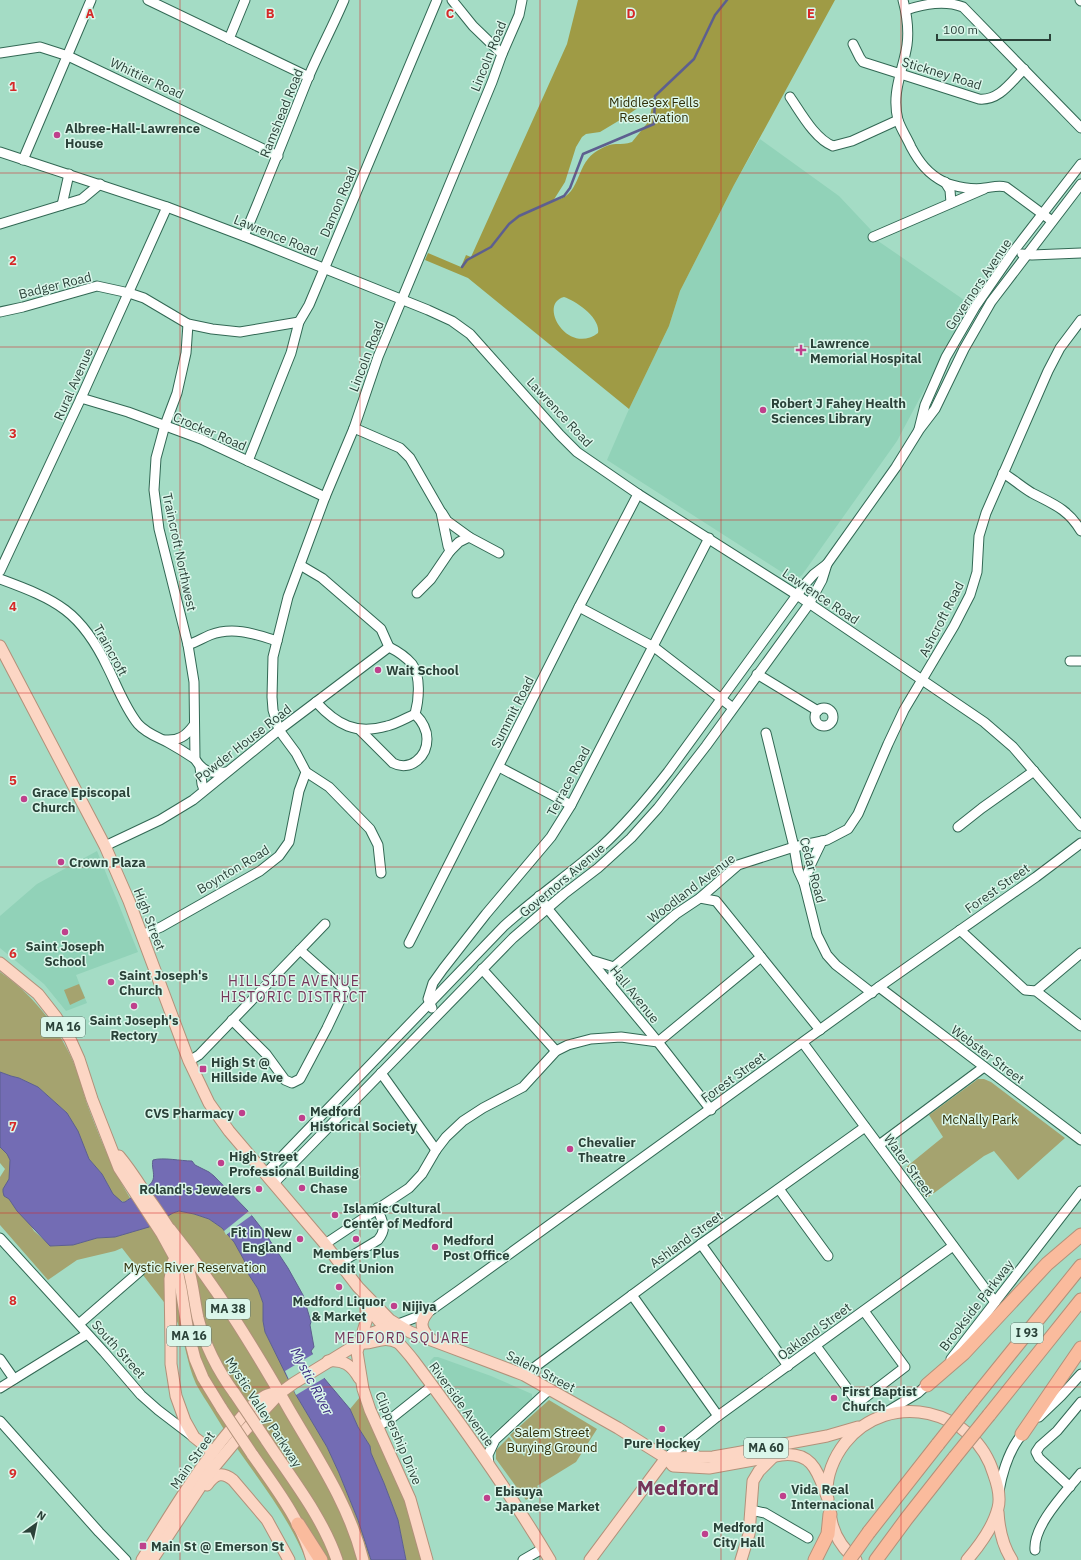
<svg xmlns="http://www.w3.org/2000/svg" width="1081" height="1560" viewBox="0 0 1081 1560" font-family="'IBM Plex Sans',sans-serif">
<rect width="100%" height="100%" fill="#a4dcc5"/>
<g fill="#91d2b8">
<path d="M 760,139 L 839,196 L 871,230 L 878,241 L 970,304 L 897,441 L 802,575 L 797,579 L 791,578 L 607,460 L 629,409 L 669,326 L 680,291 L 734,185 Z"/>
<path d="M 97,851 L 138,952 L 76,975 L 87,1003 L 66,1011 L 44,984 L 0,948 L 0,916 L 37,884 Z"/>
<path d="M 434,1357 L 438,1357 L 491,1376 L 532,1394 L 532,1399 L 486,1439 L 483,1439 L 430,1367 L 430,1361 Z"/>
</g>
<g fill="#a5a36f">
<path d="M 0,972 C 29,992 51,1018 67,1049 C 77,1067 81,1085 87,1104 C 99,1136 112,1168 130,1198 L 125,1202 L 118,1200 L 113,1194 L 102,1174 L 89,1159 L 74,1125 L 67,1113 L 38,1087 L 19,1078 L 11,1076 L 0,1072 Z"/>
<path d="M 79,984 L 85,998 L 70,1005 L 64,990 Z"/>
<path d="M 978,1079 L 984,1079 L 991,1082 L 1065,1138 L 1018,1180 L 994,1151 L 984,1156 L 926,1199 L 905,1168 L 943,1137 L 929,1115 Z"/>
<path d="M 0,1147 C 4,1150 9,1154 10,1159 C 13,1169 10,1183 3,1189 L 4,1196 L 9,1199 L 17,1211 L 28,1221 L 34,1231 L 51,1246 L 73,1245 L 97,1238 L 115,1237 L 141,1229 L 173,1213 L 179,1211 L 194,1214 L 209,1219 L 222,1228 L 234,1242 L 244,1260 L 249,1275 L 258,1289 L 263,1303 L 263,1321 L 265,1332 L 296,1395 L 327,1447 L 339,1473 L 358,1520 L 371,1560 L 306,1560 C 284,1505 242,1461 212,1410 C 207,1402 201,1393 196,1384 C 186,1362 185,1336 174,1315 L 122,1248 L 115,1251 L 77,1260 L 48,1280 L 0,1225 L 0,1177 L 5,1169 L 0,1163 Z"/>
<path d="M 360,1397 L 369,1422 L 406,1502 L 421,1560 L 406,1560 L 398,1520 L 384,1483 L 371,1453 L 370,1446 L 358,1427 L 350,1409 Z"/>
<path d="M 549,1400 L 597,1429 L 576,1462 L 537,1486 L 540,1490 L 526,1500 L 496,1459 L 496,1450 L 509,1437 L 524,1456 L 525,1455 L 510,1435 Z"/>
</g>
<path fill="#9f9b45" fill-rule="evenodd" d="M 578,0 L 835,0 L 734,185 L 680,291 L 669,326 L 629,409 L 468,278 L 425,260 L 428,253 L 461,267 L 466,255 L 471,257 L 567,44 ZM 654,97 L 649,121 L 632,142 C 626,144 622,144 616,144 C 609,144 599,149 594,153 C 575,167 581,197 553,201 L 565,182 L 576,147 L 582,137 L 586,134 L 600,132 L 620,120 ZM 564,297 C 576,301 601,318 598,333 C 568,356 537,304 564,297 Z"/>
<path fill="#736cb4" stroke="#5d5f8f" d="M 0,1072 L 11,1076 L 19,1078 L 38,1087 L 67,1113 L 78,1131 L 89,1159 L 102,1174 L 113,1194 L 122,1202 L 125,1202 C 131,1197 151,1187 153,1180 C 155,1173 151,1166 153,1160 C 163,1157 181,1161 192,1161 L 195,1165 L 209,1172 L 214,1176 L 248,1211 L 263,1230 L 288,1268 L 303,1295 L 311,1322 L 310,1325 L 314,1347 L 311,1351 L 324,1378 L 350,1409 L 358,1427 L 370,1446 L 371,1453 L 384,1483 L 398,1520 L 406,1560 L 371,1560 L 358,1520 L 339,1473 L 327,1447 L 296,1395 L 265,1332 L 263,1321 L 263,1303 L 258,1289 L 249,1275 L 244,1260 L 234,1242 L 222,1228 L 209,1219 L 194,1214 L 179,1211 L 173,1213 L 149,1227 L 115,1237 L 97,1238 L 73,1245 L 50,1246 L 17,1211 L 9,1199 L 4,1196 L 3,1192 L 3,1189 L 9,1179 L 10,1160 L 7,1154 L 0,1147 Z"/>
<g fill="#a4dcc5">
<path d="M 249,1211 L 252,1215 L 230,1231 L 230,1232 L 226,1235 L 224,1231 Z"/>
<path d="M 315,1353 L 326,1377 L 296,1395 L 285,1371 Z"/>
</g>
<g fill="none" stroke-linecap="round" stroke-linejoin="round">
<path stroke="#5d5f8f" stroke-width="2.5" d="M 462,267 L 467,260 L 491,247 L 509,224 L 519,216 L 564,196 L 570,188 L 583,154 L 654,124 L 655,96 L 694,59 L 715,15 L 727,0"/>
<defs>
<g id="minor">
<path d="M 148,0 L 309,77"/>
<path d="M 452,0 L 473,26 L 502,54"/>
<path d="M 903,0 C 907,15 909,30 907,45 C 903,71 891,92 898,120 C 901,129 907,138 911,147 C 919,162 928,174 944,182 C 955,187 973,190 985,188 C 993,187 998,185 1006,187 L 1052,221"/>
<path d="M 1080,0 L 1081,1"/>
<path d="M 906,10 C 925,4 944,0 963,7 L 1081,128"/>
<path d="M 229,39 L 245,0"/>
<path d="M 853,44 L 860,58 L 863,62 L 979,99 C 999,101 1011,82 1024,69"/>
<path d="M 0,53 L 40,47 L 68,56 L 278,156"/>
<path d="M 790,97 C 801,113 815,139 833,146 L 852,141 L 898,120"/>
<path d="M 0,152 L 167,207 L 246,237 L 428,310 L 452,321 L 470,334 L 560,435 L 577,452 L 638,494 L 797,595 L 984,722 L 1013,747 L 1081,826"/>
<path d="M 23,160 L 91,0"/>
<path d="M 945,182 L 950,190 L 951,203"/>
<path d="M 62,205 L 69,174"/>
<path d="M 0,224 L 82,199 L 100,184"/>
<path d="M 244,236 C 266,184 287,131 308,78 C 319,52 333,26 344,0"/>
<path d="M 873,237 L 984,189"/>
<path d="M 1022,254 L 1032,255 L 1081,253"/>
<path d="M 0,312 L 23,307 L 97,286 L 129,293 L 144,298 L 188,324 L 212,329 L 240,332 L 299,322"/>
<path d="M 188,324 L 186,353 L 177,393 L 165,425 L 156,458 L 154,490 L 159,529 L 188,645"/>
<path d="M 81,398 L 128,412 L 201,439 L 325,497"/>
<path d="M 354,428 L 400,448 L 410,458 L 441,512 L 448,546 L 450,551 L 431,579 L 417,593"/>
<path d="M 919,429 L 925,405 L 946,357 L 975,307 L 1013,252 L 1081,164"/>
<path d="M 248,461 L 291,353 L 299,322 L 309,305 L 437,0"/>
<path d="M 1003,473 C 1013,479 1022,487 1032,493 C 1053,504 1068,509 1081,531"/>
<path d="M 442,513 L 447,521 L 469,537"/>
<path d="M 450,551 L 459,542 L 469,537 L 499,553"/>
<path d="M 300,565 L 322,578 L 381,629 L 389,647"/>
<path d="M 0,571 L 81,398 L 167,207"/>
<path d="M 0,579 C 57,600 81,611 108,668 C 117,686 125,708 138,724 C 147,734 158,737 169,743 C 178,748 186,753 195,759"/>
<path d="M 579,607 L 654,647 L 733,708"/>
<path d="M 1070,661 L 1081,661"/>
<path d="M 757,674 L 818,711"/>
<path d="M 316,702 C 337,725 356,735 387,726 C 396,724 406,718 415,714"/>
<circle cx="824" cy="717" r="9"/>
<path d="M 360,730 L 393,763 C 410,772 427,757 427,739 C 427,729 422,721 415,714 C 419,700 421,676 412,664 C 406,657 397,651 389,647"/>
<path d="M 766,733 L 794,847 L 798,870 L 804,883 L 817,935 L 827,955 L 836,965 L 872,993"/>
<path d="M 165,740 C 179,741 186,736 194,725"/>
<path d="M 200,767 L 202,784 L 204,790"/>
<path d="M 499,767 L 571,805"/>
<path d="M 226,772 C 211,774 203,772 195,759 L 194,682 L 188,645 C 196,642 203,638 210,635 C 233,626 255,634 277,641"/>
<path d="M 958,827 L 982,808 L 1034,771"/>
<path d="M 105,846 L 160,820 L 193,800 L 279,730 L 389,647"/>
<path d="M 381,873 L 378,845 L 370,829 L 329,787 L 306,772 L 296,753 L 279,730 L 273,710 L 272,697 L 273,657 L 288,597 L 325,497 L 354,428 L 378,357 L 492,82 L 502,54 L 519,15 L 522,0"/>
<path d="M 804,883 L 811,864 L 822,841"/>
<path d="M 539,896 L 547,908 L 658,1042 L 711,1110"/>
<path d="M 700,898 L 716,901 L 820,1030"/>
<path d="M 960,930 L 1025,990 L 1036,991 L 1081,1026"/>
<path d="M 142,935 L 161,927 L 260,871 L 279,856 L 289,842 L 299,791 L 306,772"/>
<path d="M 409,943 L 579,607 L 638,494"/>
<path d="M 591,960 L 614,967"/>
<path d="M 482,969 L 556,1051"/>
<path d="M 611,985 L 614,967 L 676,914 L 700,898 L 738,865 L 794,847 L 827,840 L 848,829 L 858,814 L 888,744 L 904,710 L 954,626 L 970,595 L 977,572 L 979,536 L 986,513 L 1048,371 L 1060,348 L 1081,320"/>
<path d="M 879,987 L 1081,1140"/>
<path d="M 1036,991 L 1081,953"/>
<path d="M 432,1008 L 428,999 L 433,983 L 443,969 L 486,914 L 551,837 L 571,805 L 709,538"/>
<path d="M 232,1020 L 266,1054 L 285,1080 L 292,1083 L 300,1079 L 327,1028 L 345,990 L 300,950"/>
<path d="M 803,1043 L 995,1302"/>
<path d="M 189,1061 L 199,1055 L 325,924"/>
<path d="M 381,1073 L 436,1150"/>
<path d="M 879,1145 L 984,1067"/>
<path d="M 266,1173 L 504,926 C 535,898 570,874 601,847 C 626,824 647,799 668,772 L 805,584 L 814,574 L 827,564 L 896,467 L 919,430 L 935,409 L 964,349 L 991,302 L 1081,184"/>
<path d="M 274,1183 L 513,938 L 564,894 L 598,868 L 631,838 L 658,808 L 706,746 L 809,604 L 822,580 L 827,564"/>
<path d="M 779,1189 L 828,1256"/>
<path d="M 0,1238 L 104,1352 L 141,1395 L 158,1410 L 192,1436"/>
<path d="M 325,1244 L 409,1188 L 422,1174 L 436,1150 L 446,1137 L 463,1121 L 483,1108 L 523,1087 L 556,1051 L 568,1045 L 591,1039 L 621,1037 L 658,1042 L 761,957"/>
<path d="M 701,1244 L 788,1366"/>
<path d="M 340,1263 L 378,1240 C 388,1228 382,1221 377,1208"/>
<path d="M 632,1295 L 718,1416"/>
<path d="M 79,1324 L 140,1271"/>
<path d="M 396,1325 L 427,1313 L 458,1291 L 879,987 L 1036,877 L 1081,843"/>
<path d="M 816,1346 L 858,1403 L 905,1367 L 864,1311"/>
<path d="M 0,1359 L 14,1379"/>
<path d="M 951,1359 L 1081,1191"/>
<path d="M 524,1375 L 701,1244 L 865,1127"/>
<path d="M 0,1388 L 87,1334"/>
<path d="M 883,1414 L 918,1393 L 930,1382"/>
<path d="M 1039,1417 L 1061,1396 L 1081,1374"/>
<path d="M 0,1421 L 99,1532 L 126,1560"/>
<path d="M 377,1426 L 388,1421 L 432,1386"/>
<path d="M 691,1438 C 689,1449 690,1453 700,1457"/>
<path d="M 666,1458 L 718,1416 L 953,1246"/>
<path d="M 489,1466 L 488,1455 L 495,1440 L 550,1389"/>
<path d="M 1070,1487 L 1039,1458 L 1036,1452 L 1040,1446 L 1057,1431 L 1081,1402"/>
<path d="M 999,1491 C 1003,1469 1010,1446 1026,1430"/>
<path d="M 751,1510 L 765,1513 L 808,1538"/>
<path d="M 1035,1550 C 1033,1525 1066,1492 1081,1473"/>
<path d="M 523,1560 L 542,1549"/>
</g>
<g id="major">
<path d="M 0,646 L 105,846 L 129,901 L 189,1061 L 209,1103 L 229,1131 L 325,1244 L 358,1287 L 390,1320 L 410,1332 L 524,1375 L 618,1428 L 666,1458 L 673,1466 L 709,1468 L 781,1455 C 814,1451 818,1474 828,1499"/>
<path d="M 0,963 L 38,994 L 56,1017 L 70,1039 L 79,1059 L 92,1099 L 119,1168 L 162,1234 L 174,1256 L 181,1289 L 188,1332 L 195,1359 L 203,1378 L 222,1409"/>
<path d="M 119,1156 C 130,1169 138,1182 147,1196 C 162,1218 178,1239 187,1264 C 193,1282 194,1300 198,1318 C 205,1346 218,1371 235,1394"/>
<path d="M 170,1229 C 216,1286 254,1348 290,1411 C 318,1459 349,1505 363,1560"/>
<path d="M 173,1262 L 170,1279 L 171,1346 L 171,1364 L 176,1396 L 185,1421 L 194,1437 L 213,1452"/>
<path d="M 365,1302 C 378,1324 399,1341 414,1361 C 462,1425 509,1491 550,1560"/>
<path d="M 366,1304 L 367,1310 L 367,1318 L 357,1352 L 363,1389 L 370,1410 L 410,1499 L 427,1560"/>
<path d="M 427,1313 C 419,1323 421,1330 431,1339"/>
<path d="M 359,1343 C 376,1345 381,1334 399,1343"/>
<path d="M 328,1361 C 343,1359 352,1365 359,1378"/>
<path d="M 266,1440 C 291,1478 322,1516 337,1560"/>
<path d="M 252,1454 C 275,1487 301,1520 312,1560"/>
<path d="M 666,1458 L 713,1457 L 736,1453 L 827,1436 L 858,1427"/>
<path d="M 207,1485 C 215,1474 222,1471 233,1480 L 267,1520 L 289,1560"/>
<path d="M 827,1494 C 826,1476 834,1457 845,1443 C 889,1388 975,1409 994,1475 C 998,1486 1001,1497 998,1508 C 993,1528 980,1545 967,1560"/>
<path d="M 998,1512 C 999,1529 1002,1545 1012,1560"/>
<path d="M 831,1519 C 834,1536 843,1549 856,1560"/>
<path d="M 142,1560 C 170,1515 198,1468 232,1428 C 242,1417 252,1403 265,1396 C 270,1393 275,1393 280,1393"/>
<path d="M 152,1560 L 210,1472 L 239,1437 L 280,1393 L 294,1383 L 359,1343 L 369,1334 L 396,1325"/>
<path d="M 590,1560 L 666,1458"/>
<path d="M 741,1560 L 749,1534 L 753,1481 L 759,1471 L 773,1457"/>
</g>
<g id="highway">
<path d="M 927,1385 L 964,1353 L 1047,1264 L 1081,1235"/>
<path d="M 972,1401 L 1081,1266"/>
<path d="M 989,1415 L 1081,1300"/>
<path d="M 1022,1434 L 1081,1348"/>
<path d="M 298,1524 L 321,1560"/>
<path d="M 869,1532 L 938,1444"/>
<path d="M 815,1560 L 828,1534 L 830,1514"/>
<path d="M 876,1560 L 907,1518 L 955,1457"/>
</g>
</defs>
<use href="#minor" stroke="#326854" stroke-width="11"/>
<use href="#major" stroke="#b2917a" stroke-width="13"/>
<use href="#highway" stroke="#b2917a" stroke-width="15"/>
<use href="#minor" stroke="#fff" stroke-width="9"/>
<use href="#major" stroke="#fcd6c4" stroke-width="11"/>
<use href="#highway" stroke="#fabb9d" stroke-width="13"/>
<defs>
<g id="major-bridge">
<path d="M 235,1394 L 266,1440"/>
<path d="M 222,1409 L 252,1454"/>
</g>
<g id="highway-bridge">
<path d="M 938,1444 L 972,1401"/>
<path d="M 955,1457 L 989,1415"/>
<path d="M 849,1560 L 869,1532"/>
</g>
</defs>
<use href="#major-bridge" stroke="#b2917a" stroke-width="13" stroke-linecap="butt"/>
<use href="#highway-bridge" stroke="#b2917a" stroke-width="15" stroke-linecap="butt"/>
<use href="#major-bridge" stroke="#fcd6c4" stroke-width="11"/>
<use href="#highway-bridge" stroke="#fabb9d" stroke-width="13"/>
</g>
<path fill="none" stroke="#d62828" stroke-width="1" stroke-opacity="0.55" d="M 180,0 L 180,1560M 360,0 L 360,1560M 540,0 L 540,1560M 721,0 L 721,1560M 901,0 L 901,1560M 0,173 L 1081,173M 0,347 L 1081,347M 0,520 L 1081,520M 0,693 L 1081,693M 0,867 L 1081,867M 0,1040 L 1081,1040M 0,1213 L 1081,1213M 0,1387 L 1081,1387"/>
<g fill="#bf408c" stroke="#daf6ea" stroke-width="1.5">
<circle cx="57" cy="135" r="4"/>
<path d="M799 344h4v4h4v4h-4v4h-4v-4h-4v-4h4z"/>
<circle cx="763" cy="410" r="4"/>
<circle cx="378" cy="670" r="4"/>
<circle cx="24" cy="799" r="4"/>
<circle cx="61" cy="862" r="4"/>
<circle cx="65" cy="932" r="4"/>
<circle cx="111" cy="982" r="4"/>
<circle cx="134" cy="1006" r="4"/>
<rect x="199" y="1065" width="8" height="8" rx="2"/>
<circle cx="242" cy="1113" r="4"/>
<circle cx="302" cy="1118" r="4"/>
<circle cx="570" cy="1149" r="4"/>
<circle cx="221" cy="1163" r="4"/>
<circle cx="302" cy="1188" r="4"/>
<circle cx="259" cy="1189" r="4"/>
<circle cx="335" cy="1215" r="4"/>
<circle cx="300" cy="1239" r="4"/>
<circle cx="356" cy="1239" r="4"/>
<circle cx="435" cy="1247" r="4"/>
<circle cx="339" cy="1287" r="4"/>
<circle cx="394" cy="1306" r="4"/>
<circle cx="834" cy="1398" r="4"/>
<circle cx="662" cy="1429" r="4"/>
<circle cx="783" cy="1496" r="4"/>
<circle cx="487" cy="1498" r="4"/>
<circle cx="705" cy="1534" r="4"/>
<rect x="139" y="1542" width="8" height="8" rx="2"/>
</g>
<g text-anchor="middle" stroke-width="3" stroke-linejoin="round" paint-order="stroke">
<g fill="#daf6ea" stroke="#60786e" stroke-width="1">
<rect x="41" y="1017" width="44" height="20" rx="3"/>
<rect x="206" y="1299" width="44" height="20" rx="3"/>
<rect x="1011" y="1323" width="32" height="20" rx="3"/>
<rect x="167" y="1326" width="44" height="20" rx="3"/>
<rect x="744" y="1438" width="44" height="20" rx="3"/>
</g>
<g font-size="12" font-weight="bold" fill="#2b4239">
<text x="63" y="1031">MA 16</text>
<text x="228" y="1313">MA 38</text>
<text x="1027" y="1337">I 93</text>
<text x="189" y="1340">MA 16</text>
<text x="766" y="1452">MA 60</text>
</g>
<g font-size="13" fill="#2b4239" stroke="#daf6ea">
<text transform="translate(488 56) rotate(-68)" y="5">Lincoln Road</text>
<text transform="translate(942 73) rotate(17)" y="5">Stickney Road</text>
<text transform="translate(147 78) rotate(25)" y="5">Whittier Road</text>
<text transform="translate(281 113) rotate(-68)" y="5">Ramshead Road</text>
<text transform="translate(338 202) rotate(-67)" y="5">Damon Road</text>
<text transform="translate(276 235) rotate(22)" y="5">Lawrence Road</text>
<text transform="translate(978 284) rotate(-56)" y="5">Governors Avenue</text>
<text transform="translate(55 285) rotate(-14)" y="5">Badger Road</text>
<text transform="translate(366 356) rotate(-69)" y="5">Lincoln Road</text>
<text transform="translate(73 384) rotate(-66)" y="5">Rural Avenue</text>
<text transform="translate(560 412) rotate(47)" y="5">Lawrence Road</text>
<text transform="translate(210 431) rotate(23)" y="5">Crocker Road</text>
<text transform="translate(180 552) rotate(78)" y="5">Traincroft Northwest</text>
<text transform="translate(821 596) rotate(34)" y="5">Lawrence Road</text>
<text transform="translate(941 619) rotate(-63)" y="5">Ashcroft Road</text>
<text transform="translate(111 650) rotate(61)" y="5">Traincroft</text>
<text transform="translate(512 712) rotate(-63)" y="5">Summit Road</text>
<text transform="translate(243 743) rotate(-38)" y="5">Powder House Road</text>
<text transform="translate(568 781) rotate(-62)" y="5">Terrace Road</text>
<text transform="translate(233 869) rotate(-31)" y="5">Boynton Road</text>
<text transform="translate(813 870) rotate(75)" y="5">Cedar Road</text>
<text transform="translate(562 880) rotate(-40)" y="5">Governors Avenue</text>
<text transform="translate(691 888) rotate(-37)" y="5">Woodland Avenue</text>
<text transform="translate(997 888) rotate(-35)" y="5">Forest Street</text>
<text transform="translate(150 919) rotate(69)" y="5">High Street</text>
<text transform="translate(635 994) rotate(51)" y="5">Hall Avenue</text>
<text transform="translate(988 1054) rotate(37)" y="5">Webster Street</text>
<text transform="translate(733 1077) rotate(-36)" y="5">Forest Street</text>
<text transform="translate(909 1165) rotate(54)" y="5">Water Street</text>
<text transform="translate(686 1239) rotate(-36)" y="5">Ashland Street</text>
<text transform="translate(976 1305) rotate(-52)" y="5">Brookside Parkway</text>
<text transform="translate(814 1331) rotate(-36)" y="5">Oakland Street</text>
<text transform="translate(119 1349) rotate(48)" y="5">South Street</text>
<text transform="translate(541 1371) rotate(27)" y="5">Salem Street</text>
<text transform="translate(462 1404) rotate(54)" y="5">Riverside Avenue</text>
<text transform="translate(264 1412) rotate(57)" y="5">Mystic Valley Parkway</text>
<text transform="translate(399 1438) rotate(67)" y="5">Clippership Drive</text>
<text transform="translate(192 1460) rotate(-55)" y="5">Main Street</text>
</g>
<g font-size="13" fill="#2f2e07" stroke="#daf6ea">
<text x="654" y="107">Middlesex Fells<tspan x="654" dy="15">Reservation</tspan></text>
<text x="980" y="1124">McNally Park</text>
<text x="195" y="1272">Mystic River Reservation</text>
<text x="552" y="1437">Salem Street<tspan x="552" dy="15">Burying Ground</tspan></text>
</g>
<g font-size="13" font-weight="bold" fill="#2b4239" stroke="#daf6ea" text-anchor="start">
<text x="65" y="133">Albree-Hall-Lawrence<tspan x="65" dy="15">House</tspan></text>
<text x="810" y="348">Lawrence<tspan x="810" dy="15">Memorial Hospital</tspan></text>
<text x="771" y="408">Robert J Fahey Health<tspan x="771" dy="15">Sciences Library</tspan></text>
<text x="386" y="675">Wait School</text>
<text x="32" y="797">Grace Episcopal<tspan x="32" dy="15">Church</tspan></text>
<text x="69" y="867">Crown Plaza</text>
<text x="65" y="951" text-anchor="middle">Saint Joseph<tspan x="65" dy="15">School</tspan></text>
<text x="119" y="980">Saint Joseph's<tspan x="119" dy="15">Church</tspan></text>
<text x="134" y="1025" text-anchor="middle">Saint Joseph's<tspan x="134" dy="15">Rectory</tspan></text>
<text x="211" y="1067">High St @<tspan x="211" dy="15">Hillside Ave</tspan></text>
<text x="310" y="1116">Medford<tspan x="310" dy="15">Historical Society</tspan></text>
<text x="234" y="1118" text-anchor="end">CVS Pharmacy</text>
<text x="578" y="1147">Chevalier<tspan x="578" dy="15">Theatre</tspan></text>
<text x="229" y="1161">High Street<tspan x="229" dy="15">Professional Building</tspan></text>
<text x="310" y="1193">Chase</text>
<text x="251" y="1194" text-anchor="end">Roland's Jewelers</text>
<text x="343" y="1213">Islamic Cultural<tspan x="343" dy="15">Center of Medford</tspan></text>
<text x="292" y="1237" text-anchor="end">Fit in New<tspan x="292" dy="15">England</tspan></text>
<text x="443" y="1245">Medford<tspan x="443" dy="15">Post Office</tspan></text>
<text x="356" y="1258" text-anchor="middle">Members Plus<tspan x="356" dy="15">Credit Union</tspan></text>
<text x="339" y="1306" text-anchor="middle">Medford Liquor<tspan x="339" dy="15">&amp; Market</tspan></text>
<text x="402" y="1311">Nijiya</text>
<text x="842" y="1396">First Baptist<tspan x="842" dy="15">Church</tspan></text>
<text x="662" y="1448" text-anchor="middle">Pure Hockey</text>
<text x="791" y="1494">Vida Real<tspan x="791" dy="15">Internacional</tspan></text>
<text x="495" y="1496">Ebisuya<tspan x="495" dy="15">Japanese Market</tspan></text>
<text x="713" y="1532">Medford<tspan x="713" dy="15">City Hall</tspan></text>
<text x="151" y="1551">Main St @ Emerson St</text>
</g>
<g font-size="14" letter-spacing="1" fill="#76365a" stroke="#daf6ea">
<text x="294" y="986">HILLSIDE AVENUE<tspan x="294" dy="16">HISTORIC DISTRICT</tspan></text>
<text x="402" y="1343">MEDFORD SQUARE</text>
</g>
<g font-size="14" font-style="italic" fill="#3d2b82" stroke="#daf6ea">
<text transform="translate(312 1381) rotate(62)" y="5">Mystic River</text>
</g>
<g font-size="21" font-weight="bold" fill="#76365a" stroke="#daf6ea">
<text x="678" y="1495">Medford</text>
</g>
</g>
<g font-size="13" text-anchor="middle" font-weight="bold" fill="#d62828" stroke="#daf6ea" stroke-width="3" stroke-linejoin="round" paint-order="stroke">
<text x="90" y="18">A</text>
<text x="270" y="18">B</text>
<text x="450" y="18">C</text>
<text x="631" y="18">D</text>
<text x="811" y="18">E</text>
<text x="13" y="91">1</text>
<text x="13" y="265">2</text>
<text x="13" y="438">3</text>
<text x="13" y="611">4</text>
<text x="13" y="785">5</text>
<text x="13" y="958">6</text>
<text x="13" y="1131">7</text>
<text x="13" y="1305">8</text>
<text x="13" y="1478">9</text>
</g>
<g transform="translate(36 1524) rotate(33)" stroke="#daf6ea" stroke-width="3" paint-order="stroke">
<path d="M0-3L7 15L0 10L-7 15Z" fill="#2b4239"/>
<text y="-6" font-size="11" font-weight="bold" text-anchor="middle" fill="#2b4239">N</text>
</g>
<path d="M937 34v6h113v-6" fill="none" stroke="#2b4239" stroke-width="2"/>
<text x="943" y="34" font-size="12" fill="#2b4239" stroke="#daf6ea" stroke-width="3" paint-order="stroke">100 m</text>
</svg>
